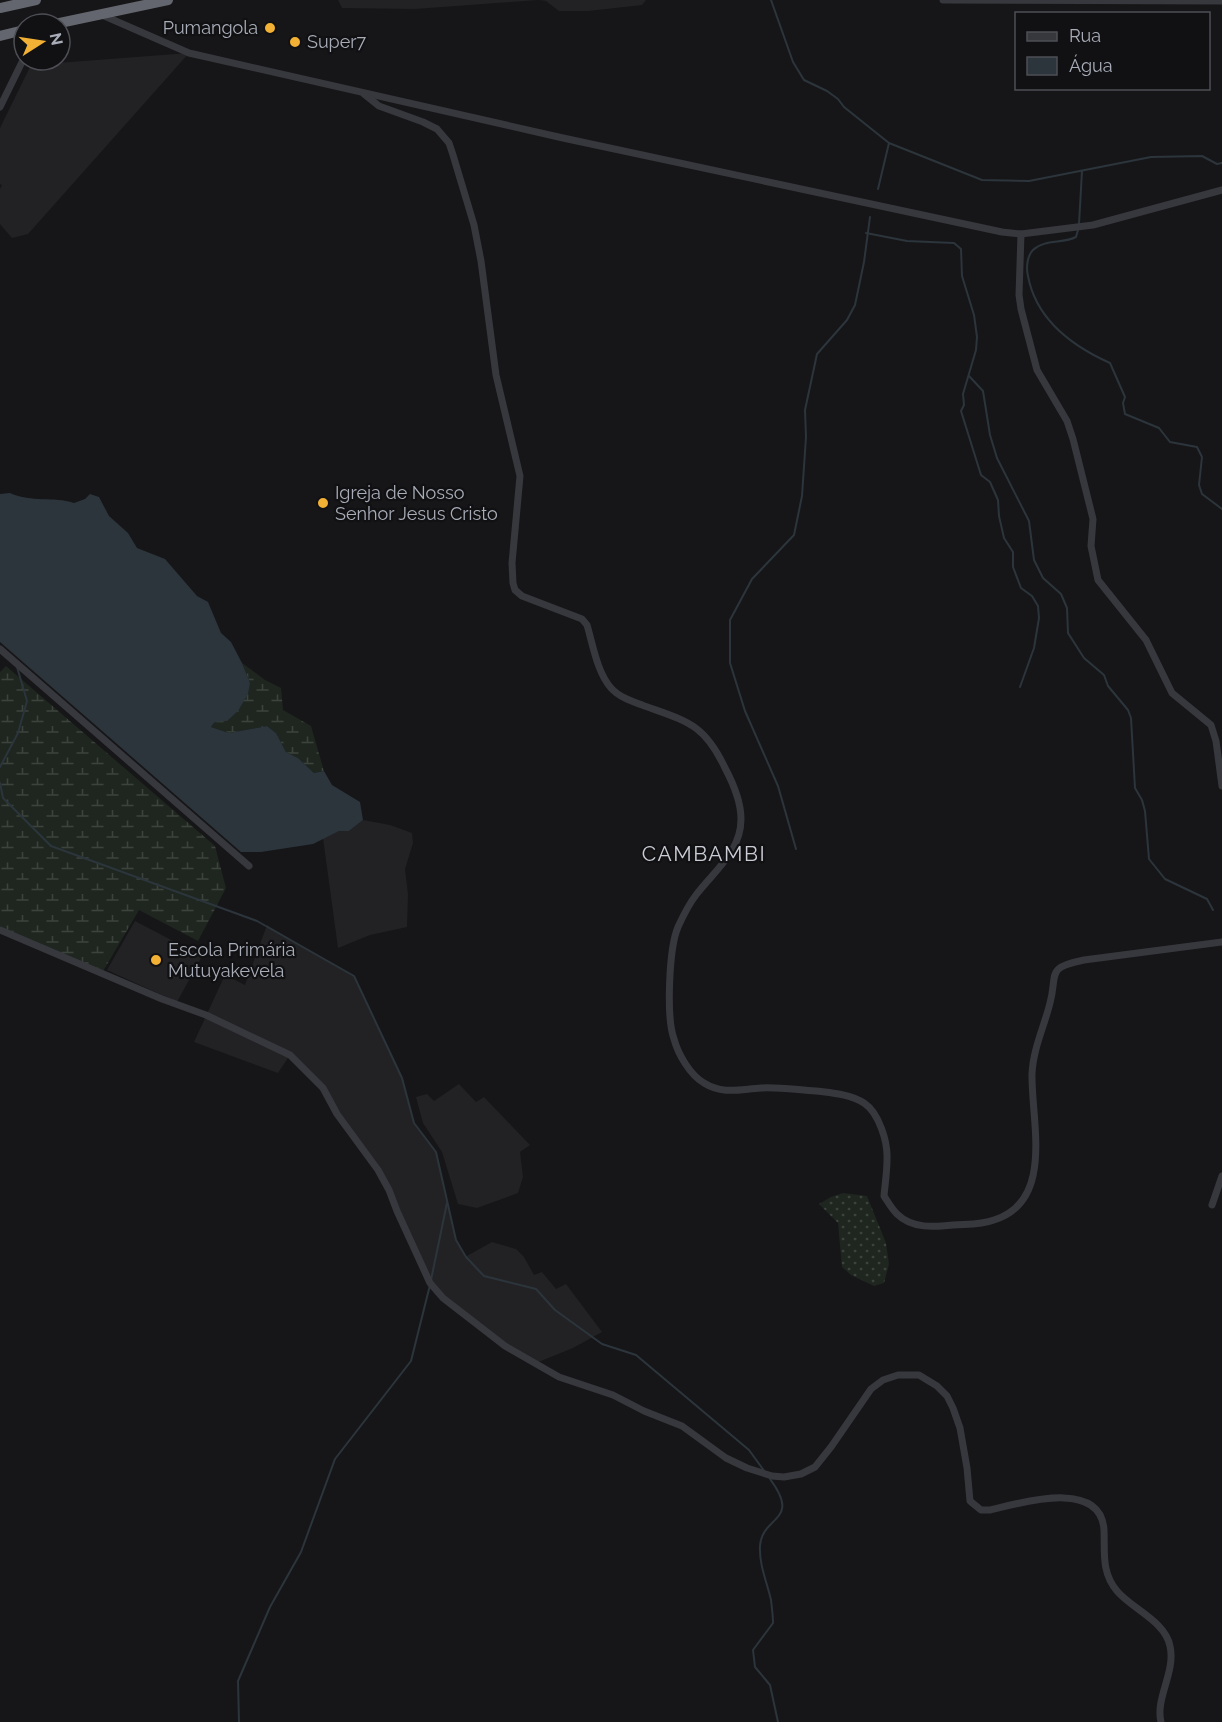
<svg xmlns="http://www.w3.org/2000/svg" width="1222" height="1722" viewBox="0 0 1222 1722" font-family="Raleway,sans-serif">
<defs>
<pattern id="grass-dots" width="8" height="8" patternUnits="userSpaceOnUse" patternTransform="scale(1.5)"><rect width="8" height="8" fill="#1e261f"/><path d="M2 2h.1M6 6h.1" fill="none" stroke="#3c433d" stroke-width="1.8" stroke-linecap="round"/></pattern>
<pattern id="wetland-marsh" width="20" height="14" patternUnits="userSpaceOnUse" patternTransform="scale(1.5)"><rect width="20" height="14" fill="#1e261f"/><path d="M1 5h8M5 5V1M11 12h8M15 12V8" fill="none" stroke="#3c433d"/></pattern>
</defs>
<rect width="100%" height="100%" fill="#161618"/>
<g fill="#222225">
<path d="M 338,0 L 538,0 L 415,9 L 342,8 Z"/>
<path d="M 539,0 L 646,0 L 642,5 L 588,11 L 559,11 L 546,1 Z"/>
<path d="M 189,53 L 28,234 L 12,238 L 0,224 L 0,189 L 2,185 L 0,184 L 0,128 L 31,65 Z"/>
<path d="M 363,820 L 390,825 L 412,833 L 413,843 L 405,869 L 408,894 L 407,927 L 370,935 L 338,948 L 323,838 L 339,831 L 349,831 Z"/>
<path d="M 135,921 L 202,956 L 177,1002 L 107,970 Z"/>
<path d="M 267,925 L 353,976 L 402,1078 L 414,1123 L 436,1152 L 456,1240 L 465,1257 L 492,1242 L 516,1249 L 524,1257 L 534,1275 L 542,1272 L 556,1289 L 566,1284 L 602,1332 L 573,1348 L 536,1363 L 505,1346 L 430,1283 L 389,1190 L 324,1088 L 290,1055 L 278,1073 L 194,1042 L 225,975 L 245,985 Z"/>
<path d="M 459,1084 L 476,1102 L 484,1097 L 530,1145 L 520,1152 L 523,1177 L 518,1193 L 477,1208 L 458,1204 L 442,1152 L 423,1123 L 416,1097 L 427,1094 L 434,1101 Z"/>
</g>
<path fill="url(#grass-dots)" d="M 843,1193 L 867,1196 L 886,1243 L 889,1264 L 884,1283 L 874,1286 L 851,1275 L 842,1267 L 838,1223 L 819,1204 L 831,1197 Z"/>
<g fill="url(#wetland-marsh)">
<path d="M 242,663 L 265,680 L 281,688 L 283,710 L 311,726 L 324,771 L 314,773 L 298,758 L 286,752 L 276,733 L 267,726 L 229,733 L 211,727 L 250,683 Z"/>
<path d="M 6,666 L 215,846 L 226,888 L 198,941 L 139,910 L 102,973 L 0,930 L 0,672 Z"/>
</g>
<path fill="#2c353c" d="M 10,493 C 32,503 53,496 74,503 L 85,499 L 90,494 L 99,497 L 109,516 L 128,533 L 137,548 L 165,559 L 197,596 L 208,602 L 221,633 L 231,642 L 242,663 L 250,683 L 248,694 L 238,711 L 227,721 L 215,722 L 211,727 L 229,733 L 267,726 L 276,733 L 286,752 L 298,758 L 314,773 L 324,771 L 332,785 L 360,802 L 363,820 L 349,831 L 339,831 L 313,844 L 261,852 L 241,852 L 0,642 L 0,494 Z"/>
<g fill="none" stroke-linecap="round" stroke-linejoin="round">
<g stroke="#2c353c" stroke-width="2">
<path d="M 771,0 L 793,62 L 804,80 L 827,91 L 838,99 L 844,107 L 889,143 L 982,180 L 1029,181 L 1151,157 L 1202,156 L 1217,164 L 1222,163"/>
<path d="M 878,189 L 889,143"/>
<path d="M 1079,224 L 1082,171"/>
<path d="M 1078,230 L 1076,237 C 1063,244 1044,239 1033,250 C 1027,256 1026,268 1028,276 C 1036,319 1072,346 1110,363 L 1125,397 L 1123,403 L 1125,414 L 1159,428 L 1170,442 L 1197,447 L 1202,457 L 1199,485 L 1202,494 L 1222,509"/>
<path d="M 866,233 L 907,241 L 954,243 L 961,249 L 962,276 L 974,315 L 977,337 L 976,350 L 963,394 L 964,405 L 961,411 L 981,475 L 990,482 L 998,500 L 999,516 L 1004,538 L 1013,552 L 1013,567 L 1021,588 L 1032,596 L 1038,606 L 1039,618 L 1034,648 L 1020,687"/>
<path d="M 969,376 L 983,391 L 990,435 L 997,458 L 1029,521 L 1034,560 L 1043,578 L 1061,594 L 1067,608 L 1068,633 L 1084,658 L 1104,675 L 1108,686 L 1128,710 L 1131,718 L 1135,788 L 1142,800 L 1145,811 L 1149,859 L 1165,879 L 1207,899 L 1213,910"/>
<path d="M 0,767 L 18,733 L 27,701 L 17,667"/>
<path d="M 0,783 L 3,798 L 51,846 L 257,921 L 354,976 L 402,1078 L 414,1123 L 436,1152 L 456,1240 L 466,1257 L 484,1276 L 536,1289 L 555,1310 L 602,1344 L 636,1355 L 749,1450 L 765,1472"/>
<path d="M 796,849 L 778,786 L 745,711 L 730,663 L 730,620 L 752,579 L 794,535 L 802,496 L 806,437 L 805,410 L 817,354 L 847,320 L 855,305 L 864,262 L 870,217"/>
<path d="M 431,1280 L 447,1203"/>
<path d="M 770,1479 C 802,1522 762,1515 760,1546 C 759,1565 767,1582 771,1600 C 772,1608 773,1616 773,1623 L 753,1650 L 755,1667 L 770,1685 L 778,1722"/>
<path d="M 239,1722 L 238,1681 L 270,1607 L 301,1552 L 335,1459 L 411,1361 L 430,1285"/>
</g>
<g stroke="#37383d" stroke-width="7">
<path d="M 943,0 L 1222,1"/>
<path d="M 102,15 L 189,53 L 563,138 L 1002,232 L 1021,234 L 1093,225 L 1222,190"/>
<path d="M 364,94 L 379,106 L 423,122 L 437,129 L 449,143 L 453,155 L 474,225 L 481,261 L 496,375 L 520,476 L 512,563 L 513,583 L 515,590 L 522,596 L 582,619 L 587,625 C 593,645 597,672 611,688 C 619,697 631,701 642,705 C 686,721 704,723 725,768 C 733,783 741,801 741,819 C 741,852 714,871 696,895 C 689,904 683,916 678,927 C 669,948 666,1017 674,1039 C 678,1054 690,1075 704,1083 C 723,1095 741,1089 761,1088 C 779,1087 798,1090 816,1091 C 831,1093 850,1094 864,1103 C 879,1113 888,1142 887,1160 C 887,1172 885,1184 884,1196 C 888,1202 892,1209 897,1214 C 912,1229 935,1227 953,1225 C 967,1224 981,1225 994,1220 C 1055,1201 1031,1120 1032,1074 C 1033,1049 1044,1027 1050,1003 C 1058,973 1045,968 1084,960 L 1222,942"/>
<path d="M 0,107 L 24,58"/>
<path d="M 1021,234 L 1019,295 L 1021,309 L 1037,370 L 1067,421 L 1073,439 L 1093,519 L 1091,546 L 1098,580 L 1146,640 L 1172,693 L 1211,725 L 1216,741 L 1222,786"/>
<path d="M 0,649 L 249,866"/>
<path d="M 0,930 L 162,999 L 206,1015 L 290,1055 L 323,1088 L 337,1114 L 378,1170 L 389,1190 L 397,1211 L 430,1283 L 443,1298 L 505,1346 L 559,1377 L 613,1395 L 644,1411 L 682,1426 L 726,1458 L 747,1468 L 772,1476 L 784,1477 L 801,1474 L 815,1467 L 831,1447 L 871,1389 L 883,1380 L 898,1375 L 919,1375 L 937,1386 L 947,1396 L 953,1408 L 960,1428 L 967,1468 L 970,1501 L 981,1510 L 990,1510 C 1020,1503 1101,1478 1104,1530 C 1105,1552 1101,1572 1117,1591 C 1132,1609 1165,1621 1170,1646 C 1176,1672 1155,1698 1161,1722"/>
<path d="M 1212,1205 L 1222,1176"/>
</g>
<g stroke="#63666e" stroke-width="10">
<path d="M 0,8 L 36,0"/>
<path d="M 55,24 L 168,0"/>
<path d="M 0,36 L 24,30"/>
</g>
</g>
<g fill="#f2b134" stroke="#111113" stroke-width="2">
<circle cx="270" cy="28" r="6"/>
<circle cx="295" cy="42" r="6"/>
<circle cx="323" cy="503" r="6"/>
<circle cx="156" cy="960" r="6"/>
</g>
<g text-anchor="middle" stroke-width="4.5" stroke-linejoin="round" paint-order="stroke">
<g font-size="18" fill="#a8adb8" stroke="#111113" text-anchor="start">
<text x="258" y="34" text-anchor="end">Pumangola</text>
<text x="307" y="48">Super7</text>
<text x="335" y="499">Igreja de Nosso<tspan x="335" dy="21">Senhor Jesus Cristo</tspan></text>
<text x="168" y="956">Escola Primária<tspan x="168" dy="21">Mutuyakevela</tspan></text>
</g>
<g font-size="21" letter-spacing="1.5" fill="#c9ccd4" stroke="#111113">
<text x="704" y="861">CAMBAMBI</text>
</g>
</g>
<rect x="1015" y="12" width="195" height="78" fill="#111113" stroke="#4d4f55" stroke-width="1.5"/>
<rect x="1027" y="32" width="30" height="9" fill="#37383d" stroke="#4d4f55" stroke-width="1.5"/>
<text x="1069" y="42" font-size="18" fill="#a8adb8">Rua</text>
<rect x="1027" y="57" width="30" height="18" fill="#2c353c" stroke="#4d4f55" stroke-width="1.5"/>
<text x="1069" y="72" font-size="18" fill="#a8adb8">Água</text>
<g transform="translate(42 42) rotate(78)"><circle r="28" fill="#111113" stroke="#4d4f55" stroke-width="1.5"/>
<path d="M0-4.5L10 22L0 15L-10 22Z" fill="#f2b134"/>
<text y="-9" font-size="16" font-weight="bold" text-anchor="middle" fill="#a8adb8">N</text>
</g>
</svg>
